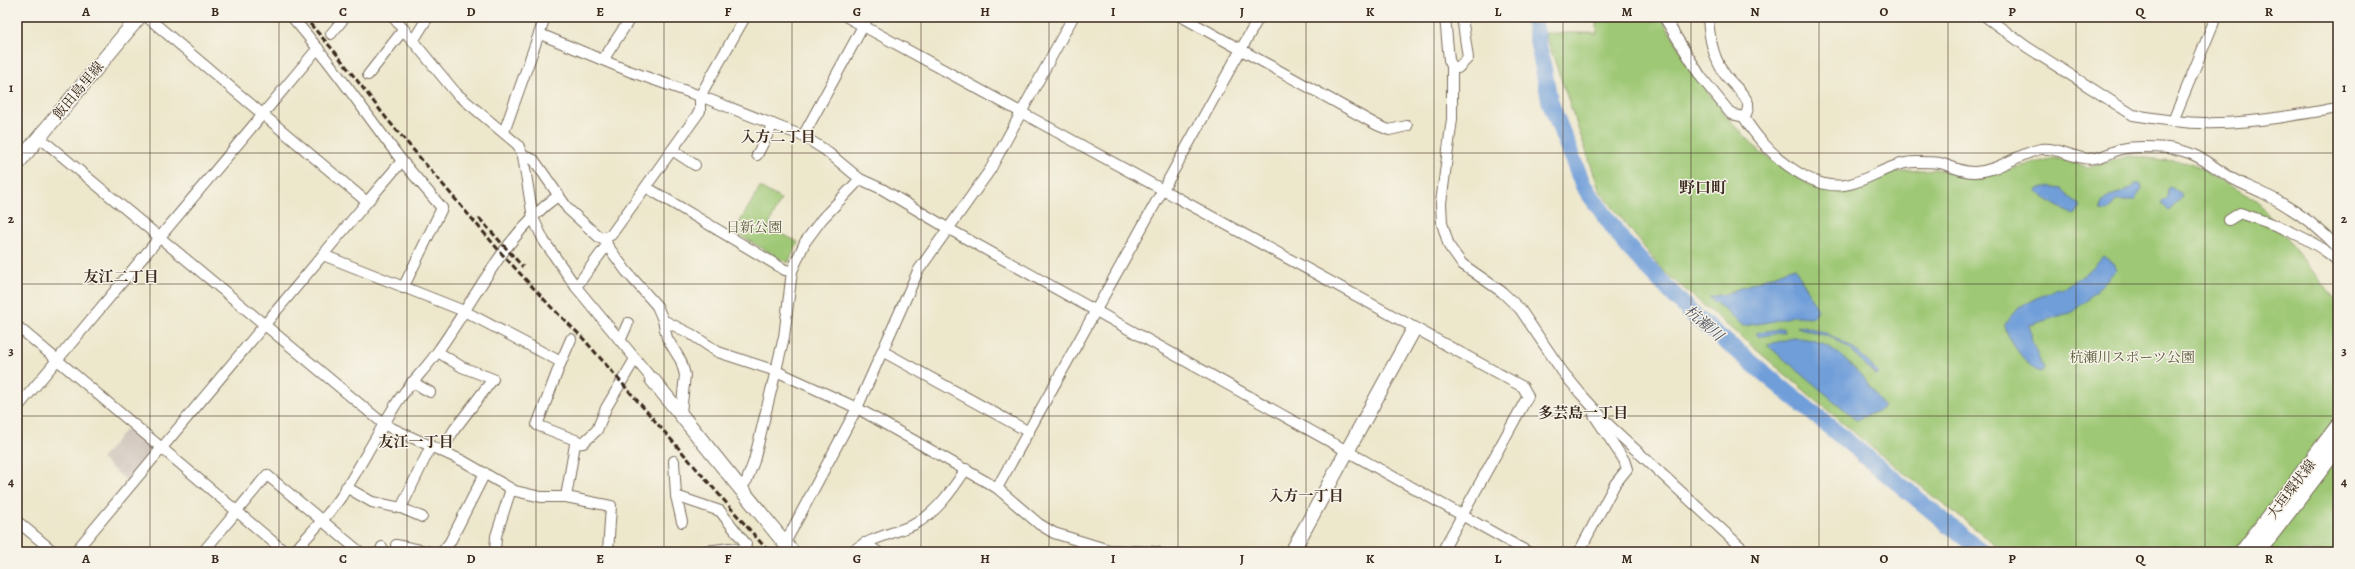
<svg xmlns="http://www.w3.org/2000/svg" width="2355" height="569" viewBox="0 0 2355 569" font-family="Alegreya,'Noto Serif JP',serif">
<rect width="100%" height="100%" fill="#f7f3e8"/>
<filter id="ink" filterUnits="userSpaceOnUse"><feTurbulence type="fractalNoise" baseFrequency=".025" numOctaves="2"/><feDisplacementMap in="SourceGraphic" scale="8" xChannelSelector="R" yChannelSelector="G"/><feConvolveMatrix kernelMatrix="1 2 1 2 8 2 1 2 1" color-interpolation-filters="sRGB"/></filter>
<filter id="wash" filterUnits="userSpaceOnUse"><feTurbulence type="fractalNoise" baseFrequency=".012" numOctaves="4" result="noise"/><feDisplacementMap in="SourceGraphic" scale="16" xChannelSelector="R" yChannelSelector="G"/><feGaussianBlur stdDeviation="0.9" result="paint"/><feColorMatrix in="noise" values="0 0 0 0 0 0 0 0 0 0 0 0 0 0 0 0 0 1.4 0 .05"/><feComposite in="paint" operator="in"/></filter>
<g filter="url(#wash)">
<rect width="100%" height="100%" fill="#ede7cc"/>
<path fill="#cdc2b9" d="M 127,428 L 154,451 L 128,482 L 101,459 Z"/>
<g fill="#9ec875" stroke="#6c794a">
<path d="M 1597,17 L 1661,17 L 1695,75 L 1730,120 L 1761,153 L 1808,184 L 1830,192 L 1862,188 L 1893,172 L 1935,169 L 1974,178 L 2055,158 L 2088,167 L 2128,156 L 2191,163 L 2257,201 L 2338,303 L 2338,552 L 2005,552 L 1876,451 L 1662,270 L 1600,191 L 1545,33 L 1597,33 Z"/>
<path d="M 760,187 L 781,199 L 768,227 L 798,242 L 788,263 L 734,232 Z"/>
</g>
<g fill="#709ed9" stroke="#56647c">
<path d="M 2138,182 L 2141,184 L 2142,188 L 2134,201 L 2116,201 L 2107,211 L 2101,210 C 2100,193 2117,196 2128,190 C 2132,188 2134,185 2138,182 Z"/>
<path d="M 2044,187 L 2062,189 L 2080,206 L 2074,215 C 2068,213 2041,196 2037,191 L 2038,188 Z"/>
<path d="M 2171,187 L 2182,194 L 2181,198 L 2169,211 L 2161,203 L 2167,197 L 2168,189 Z"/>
<path d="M 2103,256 L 2114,264 L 2116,270 L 2088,299 L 2072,312 L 2030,325 L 2032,342 L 2044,369 L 2041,373 C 2028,368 2004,336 2005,323 L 2018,308 L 2057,288 L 2062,290 L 2092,268 Z"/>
<path d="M 1791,268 L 1795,268 L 1818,310 L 1813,317 L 1793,316 L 1770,322 L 1743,326 L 1709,297 L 1725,294 Z"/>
<path d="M 1803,326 C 1832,333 1861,349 1878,374 L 1876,376 L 1850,349 L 1832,338 L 1797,327 Z"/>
<path d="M 1783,328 L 1784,332 L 1759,337 L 1756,333 Z"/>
<path d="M 1792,338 C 1835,336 1864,376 1884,408 L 1857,420 L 1767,345 Z"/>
</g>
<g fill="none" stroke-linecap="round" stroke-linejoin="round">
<path stroke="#709ed9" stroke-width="17" d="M 1533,17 L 1550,102 L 1583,185 L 1626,245 L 1692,314 L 1982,552"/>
</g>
</g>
<g filter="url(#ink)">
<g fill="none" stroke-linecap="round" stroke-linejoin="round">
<defs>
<g id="street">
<path d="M 292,17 C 332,63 365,113 402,161"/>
<path d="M 393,17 L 456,93 L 518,145 L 523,156 L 533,218 L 544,241 L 576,287 L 652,379"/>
<path d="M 847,17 L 1523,387 L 1528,396 L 1442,552"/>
<path d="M 1182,17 L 1377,125 L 1389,130 L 1407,126"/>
<path d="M 1445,17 L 1449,60 L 1452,66 L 1452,119 L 1441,203 L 1442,223 L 1449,246 L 1462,264 L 1502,292 L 1520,309 L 1562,371 L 1580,393 L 1611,427 L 1746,552"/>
<path d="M 1664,17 L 1701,77 L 1731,114 L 1744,117 C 1747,113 1749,109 1748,103 C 1745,94 1732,84 1726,76 C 1714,60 1709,37 1708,17"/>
<path d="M 1986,17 L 2027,47 L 2133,115 L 2173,121 L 2216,17"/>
<path d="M 331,34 L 345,17"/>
<path d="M 540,34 L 629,71 L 700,96 L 803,136 L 825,150 L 860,179 L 882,189 L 949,229 L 1528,552"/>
<path d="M 413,41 L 428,17"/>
<path d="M 603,60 L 631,17"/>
<path d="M 1452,66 L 1458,68 L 1468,58 L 1462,17"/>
<path d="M 368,75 L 404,29"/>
<path d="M 1744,117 C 1762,149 1810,194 1850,184 C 1873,178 1892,162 1916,162 C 1924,162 1933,162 1940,163 C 1951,166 1964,173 1975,172 C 1999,171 2017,154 2041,149 C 2055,147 2069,156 2083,158 C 2097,161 2108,153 2121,149 C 2134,146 2155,147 2168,148 C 2196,151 2210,165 2233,179 C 2242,184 2253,188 2263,193 C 2291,207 2317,225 2338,248"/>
<path d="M 2173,121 C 2228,128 2284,117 2338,108"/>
<path d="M 504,132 L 545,17"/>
<path d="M 803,136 L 868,17"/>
<path d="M 39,137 L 385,425 L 463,461 L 515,491 L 541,497 L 566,497 L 575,444 L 583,443 L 597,430 L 606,408 L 635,359"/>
<path d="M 672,150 L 695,165"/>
<path d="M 757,155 L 773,124"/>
<path d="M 523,156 L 534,160 L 568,209 L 600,238 L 611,235 L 700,111 L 700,96 L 745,17"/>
<path d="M 646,187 L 785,270 L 792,271"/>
<path d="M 367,202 L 402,161 L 442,208 L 403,288"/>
<path d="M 2229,220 L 2240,213 C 2274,224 2311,237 2338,261"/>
<path d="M 606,238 L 607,245 L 626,271 L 657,306 L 663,320 L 691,334 L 718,352 L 776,371 L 857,408 L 997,488 L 1039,524 L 1054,533 L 1109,550 L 1157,552"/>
<path d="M 323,255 L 464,311 L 561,362 L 537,425 L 583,443"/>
<path d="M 576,287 L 607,245"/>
<path d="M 663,320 L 667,338 L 681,361 L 685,375 L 681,413"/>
<path d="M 17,326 L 285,552"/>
<path d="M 620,341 L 628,323"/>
<path d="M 882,351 L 1029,432"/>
<path d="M 438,352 L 462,367 L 493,379 L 454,430 L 442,451"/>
<path d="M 561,362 L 571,339"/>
<path d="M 412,382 L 430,392"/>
<path d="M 17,408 L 318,48"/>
<path d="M 674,461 L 676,496 L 720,511 L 746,544 L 744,550"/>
<path d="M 346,487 L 372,502 L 401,508 L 431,446"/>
<path d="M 741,488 L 747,480 L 754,461 L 784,337 L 792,271 L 805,242 L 822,219 L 860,179"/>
<path d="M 997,488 L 1259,17"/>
<path d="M 676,496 L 682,522"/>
<path d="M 566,497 L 611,506 L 608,552"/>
<path d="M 401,508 L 422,517"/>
<path d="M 17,521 L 54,552"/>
<path d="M 785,543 L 857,408 L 918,271 L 990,170 L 1073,17"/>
<path d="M 864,543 L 878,552"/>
<path d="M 396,545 L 430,552"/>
<path d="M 75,552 L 367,202 L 147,17"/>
<path d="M 203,552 L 267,475 L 360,552"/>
<path d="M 294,552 C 309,534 328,516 341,497 C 361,465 378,432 398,401 C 410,383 426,369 438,351 C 476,298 505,233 559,195"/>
<path d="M 380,552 L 382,547"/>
<path d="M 442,552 L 450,542 L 485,473"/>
<path d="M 495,552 L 496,536 L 511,489"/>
<path d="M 698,552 L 730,548 L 749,552"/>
<path d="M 851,552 C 870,538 892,534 913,525 C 936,514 953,489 966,469"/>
<path d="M 1579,552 L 1615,484 L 1627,469 L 1624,460 L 1594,415"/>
</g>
<g id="secondary">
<path d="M 17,164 L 139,17"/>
<path d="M 652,379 L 792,552"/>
<path d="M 1292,552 L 1414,329"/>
</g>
<g id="primary">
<path d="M 2243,552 L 2338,427"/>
<path d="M 2257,552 L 2338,446"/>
</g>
</defs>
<use href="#street" stroke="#796c5b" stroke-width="12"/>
<use href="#secondary" stroke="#796c5b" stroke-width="16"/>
<use href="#primary" stroke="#796c5b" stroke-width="18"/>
<use href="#street" stroke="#fff" stroke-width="10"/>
<use href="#secondary" stroke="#fff" stroke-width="14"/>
<use href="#primary" stroke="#fff" stroke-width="16"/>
<g stroke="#3b2a1e" stroke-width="3" stroke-dasharray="6 3" stroke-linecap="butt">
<path d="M 304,17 L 335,52 L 387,119 L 502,254 L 552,308 L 581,336 L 769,552"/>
<path d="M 479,218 L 523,267"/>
</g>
</g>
</g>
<path fill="none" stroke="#3b2a1e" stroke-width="1" stroke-opacity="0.55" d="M 150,17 L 150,552M 279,17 L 279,552M 407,17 L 407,552M 536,17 L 536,552M 664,17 L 664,552M 792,17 L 792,552M 921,17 L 921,552M 1049,17 L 1049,552M 1178,17 L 1178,552M 1306,17 L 1306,552M 1434,17 L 1434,552M 1563,17 L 1563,552M 1691,17 L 1691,552M 1819,17 L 1819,552M 1948,17 L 1948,552M 2076,17 L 2076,552M 2205,17 L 2205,552M 17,153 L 2338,153M 17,284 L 2338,284M 17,416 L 2338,416"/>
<g text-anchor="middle" stroke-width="3" stroke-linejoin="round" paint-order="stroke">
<g font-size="14" fill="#3b2a1e" stroke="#f7f3e8">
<text transform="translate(78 90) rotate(-50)" y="5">飯田島里線</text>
<text transform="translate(2291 489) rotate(-53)" y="5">大垣環状線</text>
</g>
<g font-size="14" fill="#595938" stroke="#f7f3e8">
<text x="754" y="232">日新公園</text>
<text x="2132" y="362">杭瀬川スポーツ公園</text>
</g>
<g font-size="15" font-weight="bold" fill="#3b2a1e" stroke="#f7f3e8">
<text x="778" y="142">入方二丁目</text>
<text x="121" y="282">友江二丁目</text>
<text x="1583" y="418">多芸島一丁目</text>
<text x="416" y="447">友江一丁目</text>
<text x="1306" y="501">入方一丁目</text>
</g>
<g font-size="15" font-style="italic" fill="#4e535f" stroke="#f7f3e8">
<text transform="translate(1704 323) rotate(41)" y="5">杭瀬川</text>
</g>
<g font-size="16" font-weight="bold" fill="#3b2a1e" stroke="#f7f3e8">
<text x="1703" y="193">野口町</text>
</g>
</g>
<rect width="2355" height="569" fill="none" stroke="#f7f3e8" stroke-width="44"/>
<rect x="22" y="22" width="2311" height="525" fill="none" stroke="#3b2a1e" stroke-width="1.5"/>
<g font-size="13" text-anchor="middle" font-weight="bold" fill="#3b2a1e">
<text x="86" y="16">A</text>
<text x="215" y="16">B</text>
<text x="343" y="16">C</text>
<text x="471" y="16">D</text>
<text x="600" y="16">E</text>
<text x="728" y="16">F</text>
<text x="857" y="16">G</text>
<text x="985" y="16">H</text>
<text x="1113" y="16">I</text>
<text x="1242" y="16">J</text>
<text x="1370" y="16">K</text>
<text x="1498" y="16">L</text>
<text x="1627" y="16">M</text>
<text x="1755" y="16">N</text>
<text x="1884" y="16">O</text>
<text x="2012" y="16">P</text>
<text x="2140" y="16">Q</text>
<text x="2269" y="16">R</text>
<text x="11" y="92">1</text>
<text x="2344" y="92">1</text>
<text x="11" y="223">2</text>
<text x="2344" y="223">2</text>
<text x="11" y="355">3</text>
<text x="2344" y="355">3</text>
<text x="11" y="486">4</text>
<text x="2344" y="486">4</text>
<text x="86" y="563">A</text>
<text x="215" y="563">B</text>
<text x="343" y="563">C</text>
<text x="471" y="563">D</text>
<text x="600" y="563">E</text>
<text x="728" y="563">F</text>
<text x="857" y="563">G</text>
<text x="985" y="563">H</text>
<text x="1113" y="563">I</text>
<text x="1242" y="563">J</text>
<text x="1370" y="563">K</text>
<text x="1498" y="563">L</text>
<text x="1627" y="563">M</text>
<text x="1755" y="563">N</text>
<text x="1884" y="563">O</text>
<text x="2012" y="563">P</text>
<text x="2140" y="563">Q</text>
<text x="2269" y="563">R</text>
</g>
</svg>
